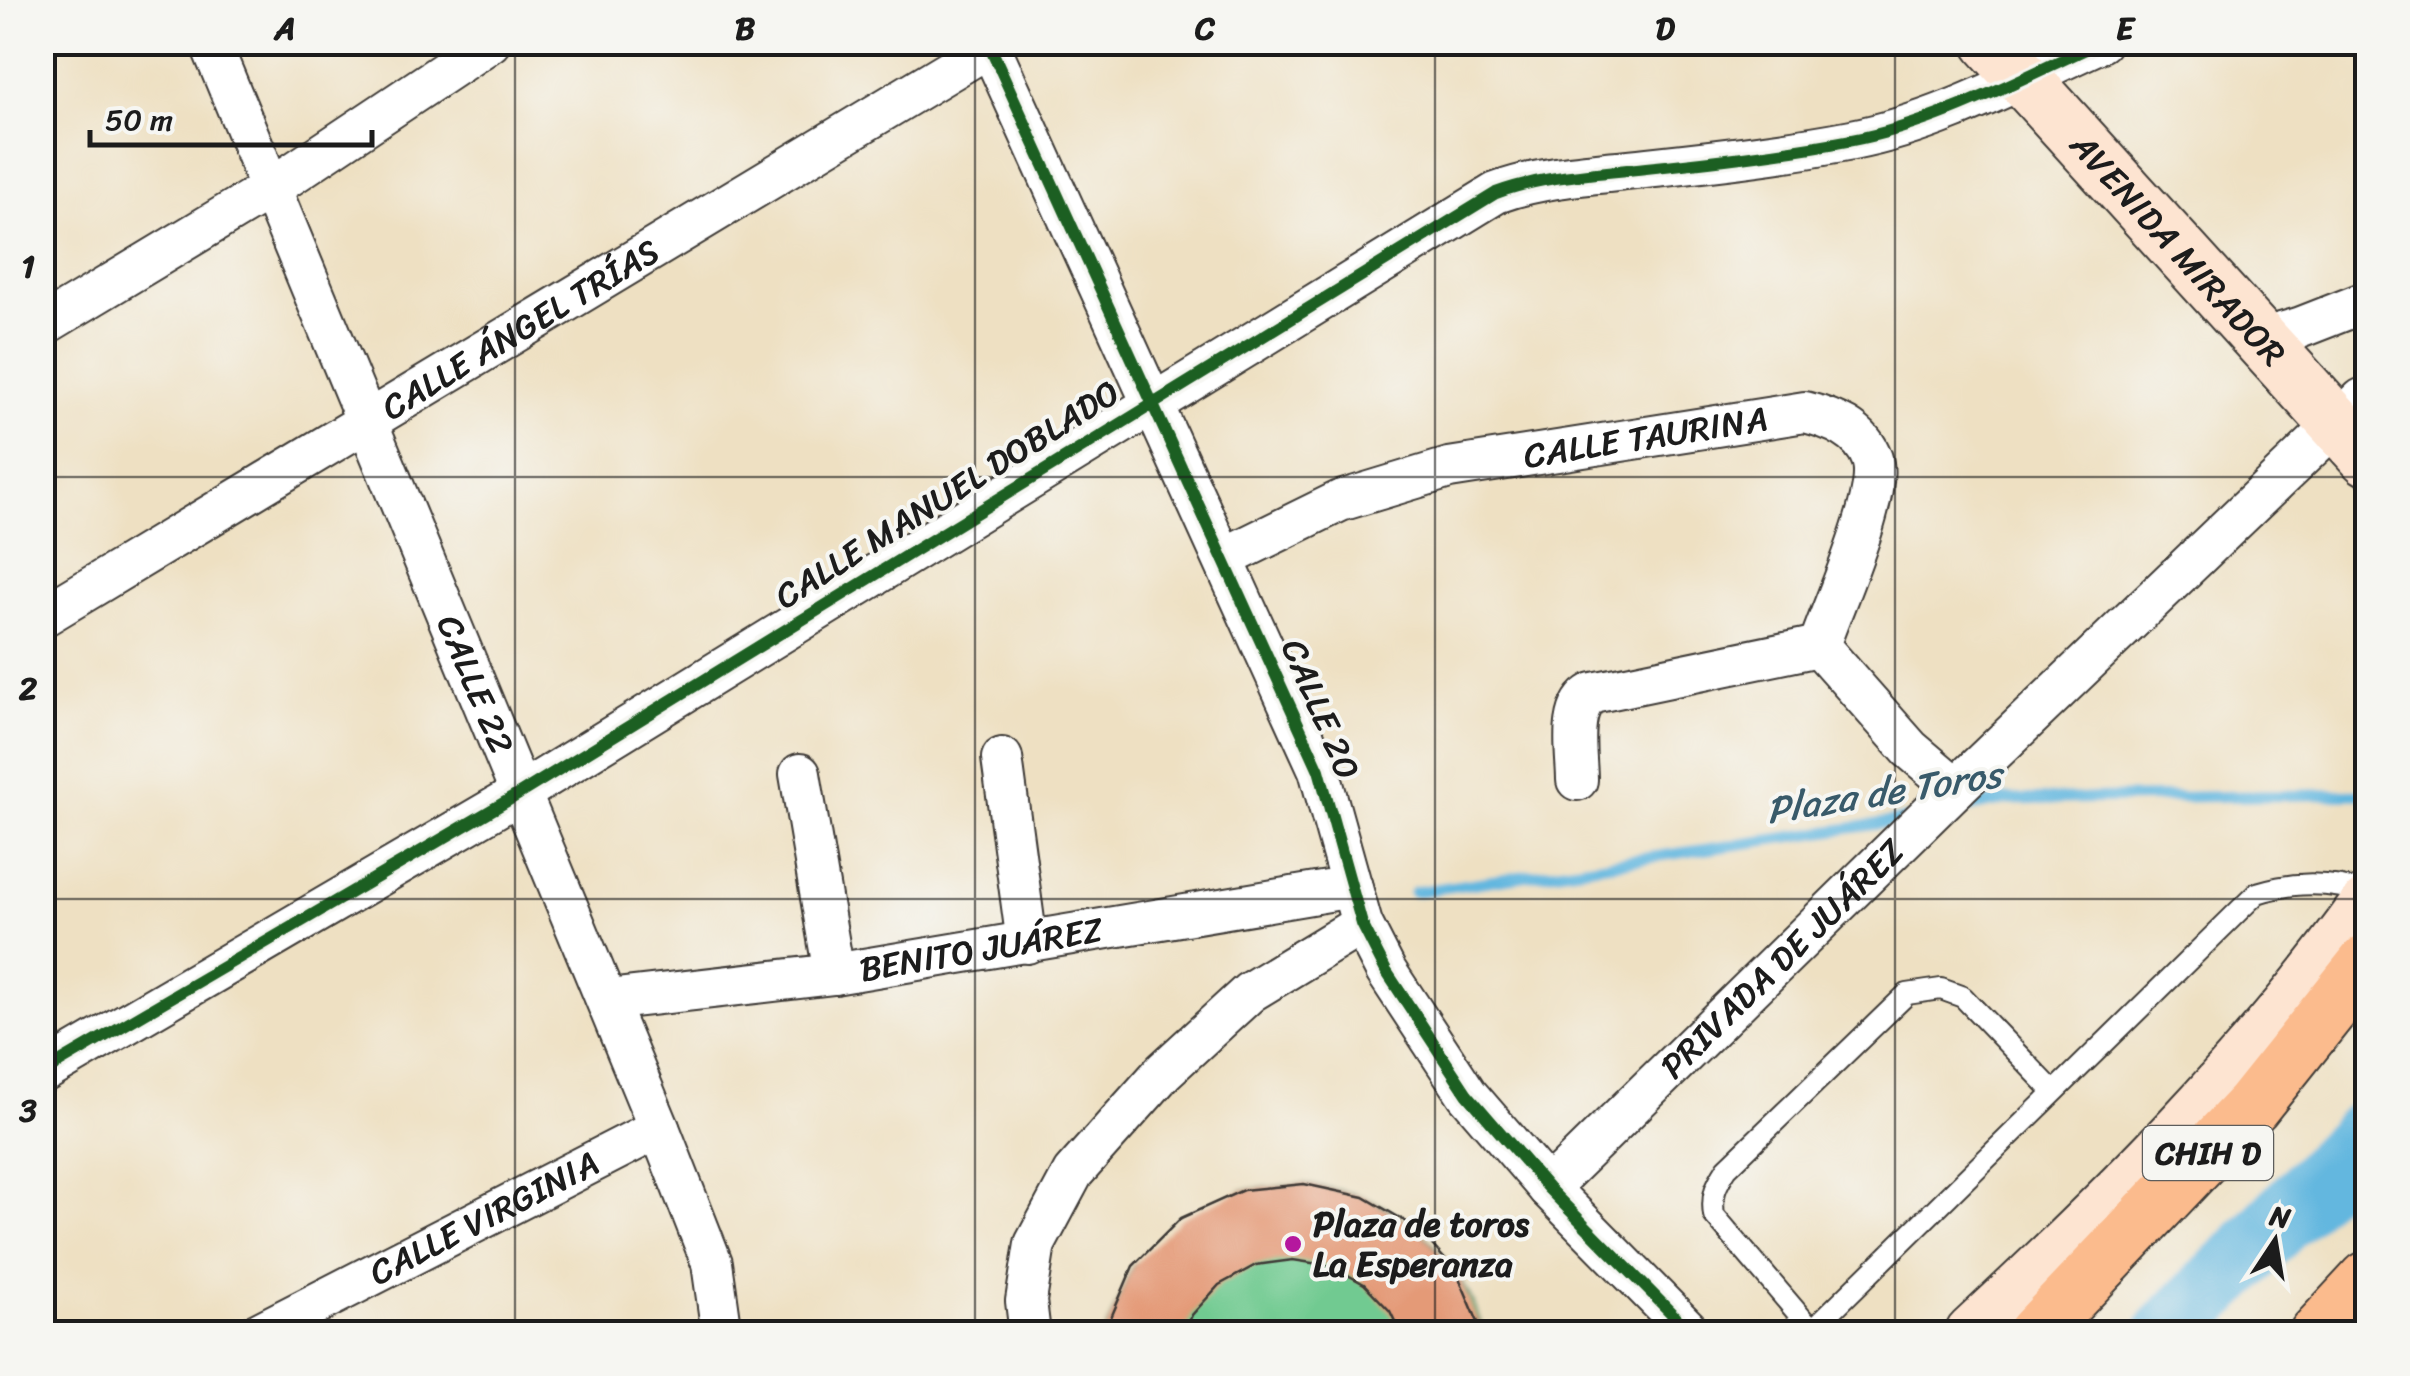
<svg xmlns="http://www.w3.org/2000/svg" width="2410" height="1376" viewBox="0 0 2410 1376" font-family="Sriracha,sans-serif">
<rect width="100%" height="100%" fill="#f6f6f2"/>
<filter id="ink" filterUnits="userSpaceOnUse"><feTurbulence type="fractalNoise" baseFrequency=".01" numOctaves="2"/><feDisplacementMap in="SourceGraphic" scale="20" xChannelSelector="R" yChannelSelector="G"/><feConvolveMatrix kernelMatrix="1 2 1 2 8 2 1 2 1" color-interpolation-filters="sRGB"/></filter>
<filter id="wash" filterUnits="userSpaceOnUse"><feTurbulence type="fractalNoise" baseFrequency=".0048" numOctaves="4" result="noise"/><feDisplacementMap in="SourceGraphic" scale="40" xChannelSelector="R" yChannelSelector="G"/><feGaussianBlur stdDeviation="2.25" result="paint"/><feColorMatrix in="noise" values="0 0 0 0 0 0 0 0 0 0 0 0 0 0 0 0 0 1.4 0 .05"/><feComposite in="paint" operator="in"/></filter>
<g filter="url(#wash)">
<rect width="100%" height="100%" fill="#eee0c2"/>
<path fill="#71ca91" stroke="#467356" stroke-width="2.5" d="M 1304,1184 C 1324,1188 1347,1190 1365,1198 C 1421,1221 1469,1274 1483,1333 L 1104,1334 L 1133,1266 L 1243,1190 Z"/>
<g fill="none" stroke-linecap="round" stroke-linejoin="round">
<g stroke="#63b7df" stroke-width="11">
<path d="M 1952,811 L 2005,800 L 2368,794"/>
<path d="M 1414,892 L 1905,820"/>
</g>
<path stroke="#63b7df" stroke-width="68" d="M 2168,1334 L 2368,1132"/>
</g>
<g id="blocks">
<path fill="#e49a77" d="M 1304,1184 L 1364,1197 L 1417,1228 L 1457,1273 L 1483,1334 L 1401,1334 L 1390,1311 L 1364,1284 L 1331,1266 L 1293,1260 L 1256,1265 L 1219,1285 L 1192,1315 L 1184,1334 L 1104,1334 L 1133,1266 L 1181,1218 L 1243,1190 Z"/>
</g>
</g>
<g filter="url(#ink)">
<use href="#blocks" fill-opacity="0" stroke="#3c3935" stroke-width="2.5"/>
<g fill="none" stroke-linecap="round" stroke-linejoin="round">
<defs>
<g id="lane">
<path d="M 1812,1330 L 1714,1215 C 1711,1195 1716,1185 1727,1168 L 1907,994 L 1941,989 L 1963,997 L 2053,1091"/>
<path d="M 1808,1334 L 2257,893 C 2294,881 2330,881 2368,894"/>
</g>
<g id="street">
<path id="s1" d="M 210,42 L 659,1128 L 712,1263 L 722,1334"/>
<path d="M 988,42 L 1319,770 L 1362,924 L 1386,971 L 1467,1094 L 1548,1188 L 1692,1334"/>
<path d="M 42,326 L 271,188 L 490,42"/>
<path d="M 2261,339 L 2299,328 L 2368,301"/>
<path id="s2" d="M 1224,558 L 1340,501 L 1449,468 L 1805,412 C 1832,419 1862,430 1872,459 C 1884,495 1832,606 1819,646 L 1910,749 L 1956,788"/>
<path id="s3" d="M 42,617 L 997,42"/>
<path d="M 1002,758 L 1027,943"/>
<path d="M 800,774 L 834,974"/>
<path d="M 1577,780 C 1577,754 1567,707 1593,693 L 1819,646"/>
<path id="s4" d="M 607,1000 L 834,974 L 1352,887"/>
<path d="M 42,1073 L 519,794 L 1496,193 C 1545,175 1595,174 1646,168 C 1714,161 1784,153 1852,140 C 1938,124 2021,78 2101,42"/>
<path id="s5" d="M 1548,1188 L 1956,788 L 2362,399"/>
<path id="s6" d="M 257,1334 L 659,1128"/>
<path d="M 1030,1334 L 1026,1301 L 1035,1244 L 1073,1173 L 1164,1071 L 1250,992 L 1362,924"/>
</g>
<g id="secondary">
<path id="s7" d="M 1990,42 L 2368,458"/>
<path d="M 1973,1334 C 2116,1201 2254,1064 2368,905"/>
</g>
<g id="primary">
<path d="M 2035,1334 L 2252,1106 L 2368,961"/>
<path d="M 2317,1334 L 2368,1279"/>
</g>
</defs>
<use href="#lane" stroke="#3c3935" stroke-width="24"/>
<use href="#street" stroke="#3c3935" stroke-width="44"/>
<use href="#secondary" stroke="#3c3935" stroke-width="59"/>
<use href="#primary" stroke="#3c3935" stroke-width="59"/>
<use href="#lane" stroke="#fff" stroke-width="20"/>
<use href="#street" stroke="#fff" stroke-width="40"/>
<use href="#secondary" stroke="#fde4d1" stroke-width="55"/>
<use href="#primary" stroke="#fbbb8d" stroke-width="55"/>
<defs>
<g id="cycleway">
<path d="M 988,42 L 1319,770 L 1362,924 L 1386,971 L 1467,1094 L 1548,1188 L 1692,1334"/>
<path d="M 42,1073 L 519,794 L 1496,193 C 1545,175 1595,174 1646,168 C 1714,161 1784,153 1852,140 C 1938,124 2021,78 2101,42"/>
</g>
</defs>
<use href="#cycleway" stroke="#f6f6f2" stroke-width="19"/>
<use href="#cycleway" stroke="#1b5e20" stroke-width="12"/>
</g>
</g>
<path fill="none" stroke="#1c1c1c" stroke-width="2.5" stroke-opacity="0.55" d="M 515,42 L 515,1334M 975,42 L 975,1334M 1435,42 L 1435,1334M 1895,42 L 1895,1334M 42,477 L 2368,477M 42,899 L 2368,899"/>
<circle fill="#b5179e" stroke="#f6f6f2" stroke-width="4" cx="1293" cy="1244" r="10"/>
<g text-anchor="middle" stroke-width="8" stroke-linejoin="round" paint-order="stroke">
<rect fill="#f6f6f2" stroke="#5d5d5c" stroke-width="2.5" x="2143" y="1126" width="130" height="54" rx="8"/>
<g font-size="32" font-weight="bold" fill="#1c1c1c">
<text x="2208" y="1164">CHIH D</text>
</g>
<g font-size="35" fill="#1c1c1c" stroke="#f6f6f2">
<text dy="12" stroke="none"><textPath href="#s7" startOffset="280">AVENIDA MIRADOR</textPath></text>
<text dy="12" stroke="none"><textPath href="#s3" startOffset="558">CALLE ÁNGEL TRÍAS</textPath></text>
<text dy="12" stroke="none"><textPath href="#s2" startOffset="442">CALLE TAURINA</textPath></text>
<text transform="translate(947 494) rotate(-32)" y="12">CALLE MANUEL DOBLADO</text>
<text dy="12" stroke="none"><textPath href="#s1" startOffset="695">CALLE 22</textPath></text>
<text transform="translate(1321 709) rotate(67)" y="12">CALLE 20</text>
<text dy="12" stroke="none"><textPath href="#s4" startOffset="378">BENITO JUÁREZ</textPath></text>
<text dy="12" stroke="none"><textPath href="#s5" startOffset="328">PRIVADA DE JUÁREZ</textPath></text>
<text dy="12" stroke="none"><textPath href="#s6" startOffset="255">CALLE VIRGINIA</textPath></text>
</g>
<g font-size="35" font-weight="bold" fill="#1c1c1c" stroke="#f6f6f2" text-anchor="start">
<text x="1313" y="1236">Plaza de toros<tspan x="1313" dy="40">La Esperanza</tspan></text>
</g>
<g font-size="38" font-style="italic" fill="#385a6a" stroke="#f6f6f2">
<text transform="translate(1884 792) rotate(-9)" y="13">Plaza de Toros</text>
</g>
</g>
<rect width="2410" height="1376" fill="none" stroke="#f6f6f2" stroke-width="110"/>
<g transform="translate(2275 1241) rotate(12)" stroke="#f6f6f2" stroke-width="8" paint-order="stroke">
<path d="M0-8L18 38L0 25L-18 38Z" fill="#1c1c1c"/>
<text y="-15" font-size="28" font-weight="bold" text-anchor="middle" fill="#1c1c1c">N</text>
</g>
<path d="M90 130v15h282v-15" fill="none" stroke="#1c1c1c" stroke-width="5"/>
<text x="105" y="130" font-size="30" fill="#1c1c1c" stroke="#f6f6f2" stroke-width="8" paint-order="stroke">50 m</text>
<rect x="55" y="55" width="2300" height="1266" fill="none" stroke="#1c1c1c" stroke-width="4"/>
<g font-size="32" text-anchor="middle" font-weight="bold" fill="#1c1c1c">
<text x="285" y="39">A</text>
<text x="745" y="39">B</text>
<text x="1205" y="39">C</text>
<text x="1665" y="39">D</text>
<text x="2125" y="39">E</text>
<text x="28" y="277">1</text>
<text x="28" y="699">2</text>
<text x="28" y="1121">3</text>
</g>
</svg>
